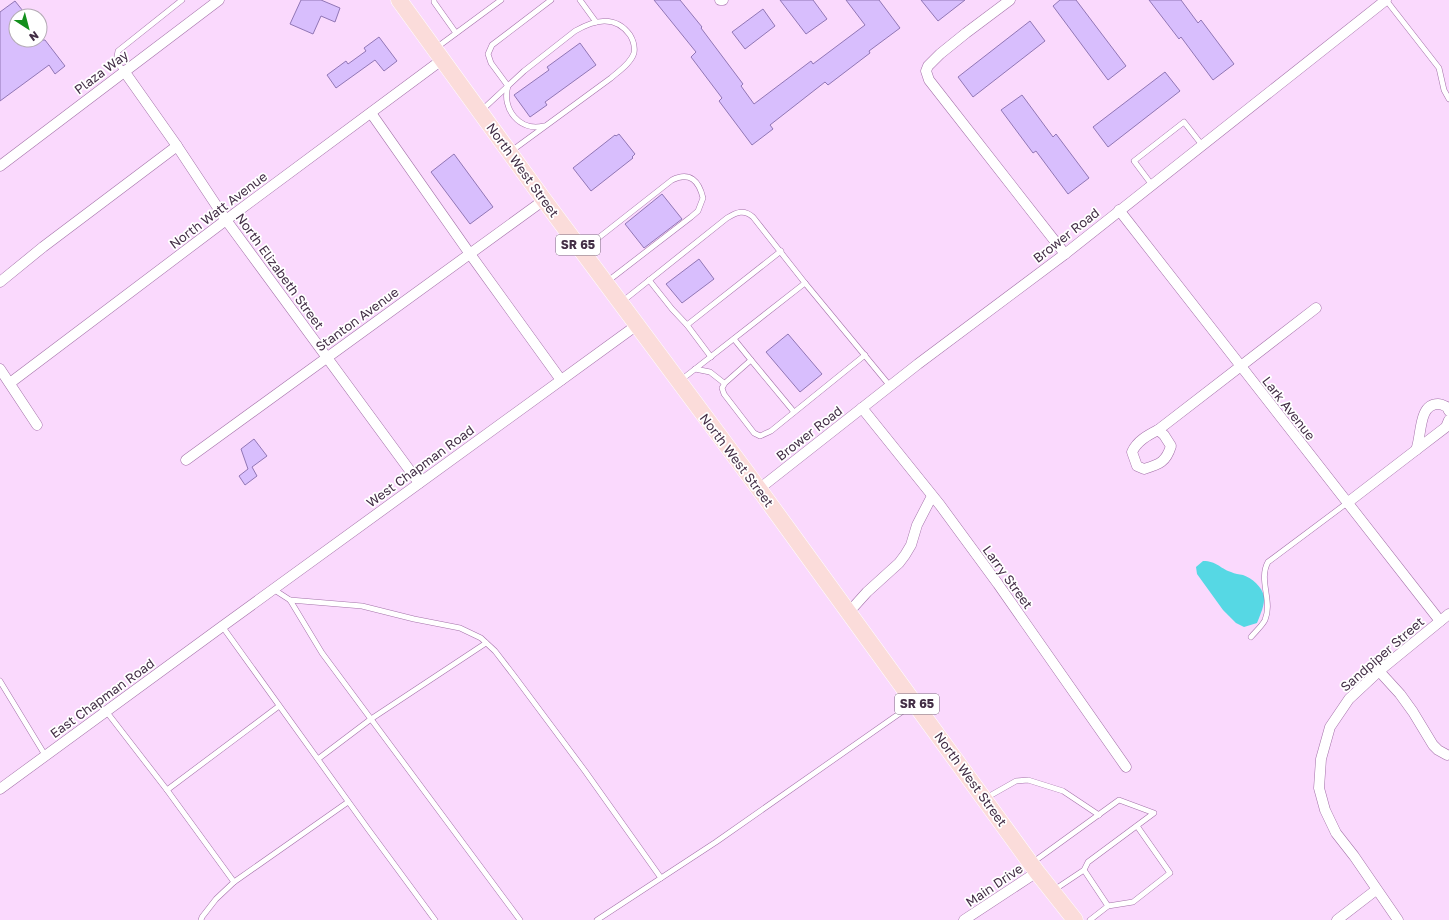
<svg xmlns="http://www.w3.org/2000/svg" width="1449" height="920" viewBox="0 0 1449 920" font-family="'Golos Text',sans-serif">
<rect width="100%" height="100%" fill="#fad9fd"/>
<path fill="#56d8e4" d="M 1203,561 C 1217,561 1219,568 1231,572 C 1235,574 1239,574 1243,575 C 1252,578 1262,587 1264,596 C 1265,605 1260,615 1257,623 L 1244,627 L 1236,623 L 1223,610 L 1197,574 L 1196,567 Z"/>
<g fill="#d8befd" stroke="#9176b5">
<path d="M 301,0 L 321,0 L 340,8 L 335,22 L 321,16 L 313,34 L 290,24 Z"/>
<path d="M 654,0 L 680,0 L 702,27 L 701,28 L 743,84 L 741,86 L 754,104 L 811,61 L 813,64 L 865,25 L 846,0 L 879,0 L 900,28 L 869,51 L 870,53 L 828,85 L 825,82 L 770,125 L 773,129 L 752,145 L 719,101 L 722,98 L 691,57 L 696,52 Z"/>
<path d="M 780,0 L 813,0 L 827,19 L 806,34 Z"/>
<path d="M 921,0 L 965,0 L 938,21 Z"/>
<path d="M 1060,0 L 1076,0 L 1126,66 L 1108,80 L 1053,6 Z"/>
<path d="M 1149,0 L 1181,0 L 1198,23 L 1201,20 L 1234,64 L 1213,80 L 1181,37 L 1179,39 Z"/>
<path d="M 15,1 L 27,16 L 16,16 L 16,40 L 45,40 L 65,66 L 55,74 L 49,65 L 0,101 L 0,12 Z"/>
<path d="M 763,9 L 775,26 L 745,49 L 732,32 Z"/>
<path d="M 1030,21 L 1045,41 L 973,97 L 958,77 Z"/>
<path d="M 379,37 L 397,61 L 384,71 L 375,60 L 336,88 L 327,75 L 346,61 L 348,64 L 366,51 L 364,48 Z"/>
<path d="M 580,43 L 596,65 L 545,102 L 547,105 L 530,117 L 514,95 L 549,70 L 547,67 Z"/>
<path d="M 1165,72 L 1180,91 L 1108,147 L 1093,127 Z"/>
<path d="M 1022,95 L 1053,137 L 1056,134 L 1089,178 L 1068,194 L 1036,151 L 1033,153 L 1001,110 Z"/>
<path d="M 619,134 L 635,154 L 632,157 L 633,158 L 591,191 L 573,168 L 615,135 L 616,136 Z"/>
<path d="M 454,154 L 493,207 L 470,224 L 431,172 Z"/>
<path d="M 662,194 L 682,219 L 644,248 L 625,224 Z"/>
<path d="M 699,259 L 714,279 L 682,303 L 666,284 Z"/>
<path d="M 788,334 L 822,374 L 800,392 L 766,352 Z"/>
<path d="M 254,439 L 267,456 L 252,467 L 257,476 L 245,485 L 239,476 L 248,469 L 241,449 Z"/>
</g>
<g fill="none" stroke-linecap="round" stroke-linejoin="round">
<defs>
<g id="service">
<path d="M 434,0 L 434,2 L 456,33"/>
<path d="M 580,0 L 596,22"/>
<path d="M 1386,0 L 1439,68 L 1444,90 L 1449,99"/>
<path d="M 436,48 L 501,0"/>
<path d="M 124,71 L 116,62 L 118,51 L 182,0"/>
<path d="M 482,110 L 524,71 L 575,31 C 594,20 615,14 630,35 C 633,40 635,47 634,53 C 631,63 619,71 611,78 L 510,152"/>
<path d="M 544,126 C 520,132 501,109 508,86 L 491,63 L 488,54 L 492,45 L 551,0"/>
<path d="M 1152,185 L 1134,161 L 1184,122 L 1202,145"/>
<path d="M 583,250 L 672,180 C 690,171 699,181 703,198 L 698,211 L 691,217 L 608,281"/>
<path d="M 649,280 L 672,309 L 687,325"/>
<path d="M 623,301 L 727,218 C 737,212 744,209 753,217 L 805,283"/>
<path d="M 734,339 L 751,360 L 725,383 L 722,388 L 724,394 L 754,433 L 760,436 L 771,431 L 865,355"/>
<path d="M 711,357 L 687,325 L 781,251"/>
<path d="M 751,360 L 794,412"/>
<path d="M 695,369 L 710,372 L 724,383"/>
<path d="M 681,380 L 805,283 L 890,386"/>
<path d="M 273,589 L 290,600 L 322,653 L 520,920"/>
<path d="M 290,600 L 362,606 L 414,619 L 460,628 L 481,638 L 495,651 L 515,677 L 585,771 L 661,878"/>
<path d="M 222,626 L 368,829 L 435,920"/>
<path d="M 1251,637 C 1255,632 1262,626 1265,620 C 1273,601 1258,580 1268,562 L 1347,503"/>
<path d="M 0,681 L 45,755"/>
<path d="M 106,711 L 167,790 L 234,882"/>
<path d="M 318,759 L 371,719 L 486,643"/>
<path d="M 167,790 L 279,706"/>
<path d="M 986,798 L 1016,781 L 1028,780 L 1063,791 L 1099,815"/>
<path d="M 1032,863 L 1119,800 L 1154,813 L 1088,862 L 1084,870 L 1054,890"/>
<path d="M 1084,870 L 1108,906"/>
<path d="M 201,920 L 202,917 L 216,899 L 234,882 L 348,802"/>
<path d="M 597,920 L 716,842 L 913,704"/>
<path d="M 1090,920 L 1108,906 L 1133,902 L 1170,873 L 1137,826"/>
</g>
<g id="minor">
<path d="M 720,0 L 723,0"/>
<path d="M 1010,0 L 966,33 L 940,54 L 928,66 L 926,71 L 929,80 L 1065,254"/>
<path d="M 124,71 L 177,146 L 226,220 L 419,483"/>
<path d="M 371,113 L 470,254 L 561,380"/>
<path d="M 0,166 L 219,0"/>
<path d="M 1119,210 L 1440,621"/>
<path d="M 0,282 L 43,247 L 177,146"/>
<path d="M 0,369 L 37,425"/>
<path d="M 10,383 L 226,220 L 443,59"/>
<path d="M 862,408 L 940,505 L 998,584 L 1126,767"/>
<path d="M 1158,430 L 1316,308"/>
<path d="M 1158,430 L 1164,435 L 1171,446 C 1166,462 1160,464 1144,469 L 1137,466 L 1132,452 C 1137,441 1148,435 1158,430 Z"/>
<path d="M 1416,450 L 1446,427 L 1449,420"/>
<path d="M 186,460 L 544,200"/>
<path d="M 759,489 L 918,364 L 1065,254 L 1386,0"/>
<path d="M 1347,503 L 1416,450 C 1422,436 1418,404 1438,404 C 1441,404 1445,406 1447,407 L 1449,411"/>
<path d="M 849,612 L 867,592 L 899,563 L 905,555 L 911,545 L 917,525 L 932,496"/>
<path d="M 1379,671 L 1400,694 L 1413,712 L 1433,745 L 1438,750 L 1447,755"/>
<path d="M 0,789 L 220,628 L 637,325"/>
<path d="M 964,920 L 1037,872"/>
<path d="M 1337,920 L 1376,890"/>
<path d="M 1398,920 L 1354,856 L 1336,833 L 1325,810 L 1319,788 L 1321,759 L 1330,727 L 1349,699 L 1379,671 L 1449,614"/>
</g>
<path id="primary" d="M 399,0 L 544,200 L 759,489 L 1037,872 L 1075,920"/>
</defs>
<use href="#service" stroke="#a472a9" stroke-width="6"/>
<use href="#minor" stroke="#a472a9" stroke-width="11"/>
<use href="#primary" stroke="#fff" stroke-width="17"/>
<use href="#service" stroke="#fff" stroke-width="5"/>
<use href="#minor" stroke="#fff" stroke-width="10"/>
<use href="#primary" stroke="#fbdcda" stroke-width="16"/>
</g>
<g text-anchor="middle" stroke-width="3.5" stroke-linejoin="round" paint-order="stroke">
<g fill="#fff" stroke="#7b6d7e" stroke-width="1">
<rect x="556" y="235" width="44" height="20" rx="3"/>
<rect x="895" y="694" width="44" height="20" rx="3"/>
</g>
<g font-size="12" font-weight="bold" fill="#432e46">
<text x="578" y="249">SR 65</text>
<text x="917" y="708">SR 65</text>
</g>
<g font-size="13" fill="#432e46" stroke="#fff">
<text transform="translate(101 72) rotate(-37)" y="5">Plaza Way</text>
<text transform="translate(523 170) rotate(54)" y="5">North West Street</text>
<text transform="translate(218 210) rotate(-37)" y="5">North Watt Avenue</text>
<text transform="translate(1066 235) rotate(-38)" y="5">Brower Road</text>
<text transform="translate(280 271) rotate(54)" y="5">North Elizabeth Street</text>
<text transform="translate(357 319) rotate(-36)" y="5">Stanton Avenue</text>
<text transform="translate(1289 408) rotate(52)" y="5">Lark Avenue</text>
<text transform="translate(809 433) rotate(-38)" y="5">Brower Road</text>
<text transform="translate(737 460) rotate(53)" y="5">North West Street</text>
<text transform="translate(420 466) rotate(-36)" y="5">West Chapman Road</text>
<text transform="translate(1008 577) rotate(54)" y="5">Larry Street</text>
<text transform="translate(1382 654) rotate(-41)" y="5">Sandpiper Street</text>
<text transform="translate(102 698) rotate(-36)" y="5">East Chapman Road</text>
<text transform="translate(971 779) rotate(54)" y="5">North West Street</text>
<text transform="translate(994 885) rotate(-34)" y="5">Main Drive</text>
</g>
</g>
<g transform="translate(28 28) rotate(144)"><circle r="19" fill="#ffffff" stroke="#b4abb5"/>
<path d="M0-3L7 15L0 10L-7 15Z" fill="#138f1c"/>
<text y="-6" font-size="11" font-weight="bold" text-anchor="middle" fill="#432e46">N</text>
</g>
</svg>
